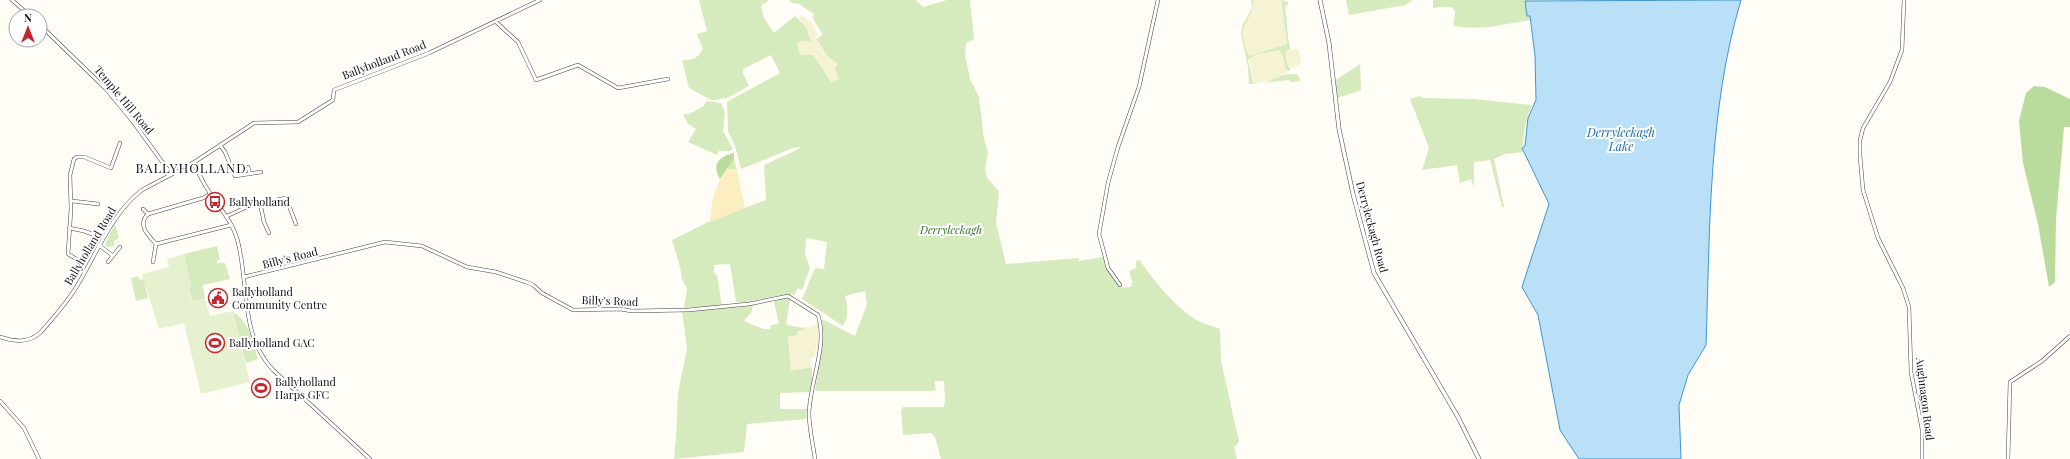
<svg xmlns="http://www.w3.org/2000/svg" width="2070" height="459" viewBox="0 0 2070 459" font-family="'Playfair Display',serif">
<rect width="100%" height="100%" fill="#fffdf5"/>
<g fill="#f6f3d4">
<path d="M 1253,0 L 1281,0 L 1287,44 L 1250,56 L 1246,50 L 1242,31 L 1252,11 Z"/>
<path d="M 801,15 L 811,22 L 818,35 L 815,38 L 826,56 L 838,64 L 835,68 L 840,80 L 830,82 L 813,55 L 800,55 L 797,42 L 811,41 L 809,33 L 799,18 Z"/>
<path d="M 1291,49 L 1298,49 L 1300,53 L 1301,64 L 1295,67 L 1291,68 L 1287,64 L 1285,58 L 1285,52 Z"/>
<path d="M 1279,50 L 1283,56 L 1286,73 L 1275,80 L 1254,83 L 1249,58 Z"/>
<path d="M 818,321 L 818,349 L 815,350 L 815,356 L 810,360 L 812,367 L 791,371 L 788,337 L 797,335 L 796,331 L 804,330 L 804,327 L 814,326 Z"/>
</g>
<g fill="#d5ebbd">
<path d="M 699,0 L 769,0 L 761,6 L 764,18 L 774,33 L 795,16 L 806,27 L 811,41 L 797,42 L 800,55 L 813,55 L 831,82 L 839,79 L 835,68 L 838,64 L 827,56 L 816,39 L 823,35 L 813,19 L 814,14 L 799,4 L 792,3 L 789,0 L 916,0 L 923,7 L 947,0 L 970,0 L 974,39 L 966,43 L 965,55 L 970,79 L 979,97 L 984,139 L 988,152 L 985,169 L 987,178 L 999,191 L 996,223 L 1006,264 L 1079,258 L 1079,261 L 1102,257 L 1104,258 L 1109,272 L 1120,288 L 1131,287 L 1132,281 L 1129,271 L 1136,268 L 1136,261 L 1140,260 C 1150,277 1179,311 1197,320 C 1204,324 1213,326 1220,329 L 1221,361 L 1239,442 L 1234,447 L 1237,459 L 941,459 L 935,437 L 931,433 L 903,435 L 901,411 L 903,407 L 944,407 L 945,400 L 944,381 L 934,381 L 936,390 L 932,391 L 815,391 L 823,341 L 822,319 L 855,336 L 867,304 L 865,291 L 845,296 C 848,308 849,315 843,326 L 802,299 L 815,268 L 824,269 L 827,242 L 806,238 L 805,254 L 810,268 L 802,290 L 798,288 L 794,295 L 786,294 L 742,303 L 736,302 L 730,264 L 714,265 L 714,273 L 717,275 L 722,306 L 684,308 L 687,289 L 682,279 L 680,267 L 672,240 L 714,219 L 766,200 L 764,165 L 801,148 L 800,147 L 793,148 L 741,169 L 735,146 L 728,131 L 727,102 L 780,73 L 771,55 L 743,69 L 743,73 L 749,86 L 725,99 L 724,98 L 716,100 L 711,100 L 689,88 L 682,60 C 692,61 698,58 703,49 L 697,34 L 707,31 Z"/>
<path d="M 1251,0 L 1253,0 L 1252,11 L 1242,31 L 1246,50 L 1250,56 L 1287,44 L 1281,0 L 1288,2 L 1288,5 L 1285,6 C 1287,19 1287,34 1290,49 L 1285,52 L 1287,64 L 1291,70 L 1286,71 L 1283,56 L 1279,50 L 1256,55 L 1248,60 L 1253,82 C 1270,88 1285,67 1299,76 L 1300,81 L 1290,82 L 1289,80 L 1249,84 L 1248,67 L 1241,34 L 1242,26 L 1252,8 Z"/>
<path d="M 1346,0 L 1413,0 L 1405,5 L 1349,15 Z"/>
<path d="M 1433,0 L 1530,0 L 1525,1 L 1531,20 C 1506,24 1480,31 1454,26 C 1453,22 1454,20 1455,16 C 1457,3 1442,7 1433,8 Z"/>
<path d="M 1360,64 L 1361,90 L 1338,98 L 1335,84 L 1337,79 Z"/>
<path d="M 1420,96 L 1423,98 L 1474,99 L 1532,105 L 1526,121 L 1522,148 L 1523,152 L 1505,154 L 1494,159 L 1504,207 L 1502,207 L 1490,160 L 1474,162 L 1474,187 L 1471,179 L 1460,183 L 1457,165 L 1422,170 L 1429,148 L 1410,99 Z"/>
<path d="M 706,101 L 721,103 L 725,112 L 723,131 L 733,149 L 729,151 L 719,151 L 717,155 L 688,142 L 696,129 L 688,124 L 683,114 L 689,114 L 704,106 Z"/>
<path d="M 734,159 L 737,170 L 728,169 L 729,165 Z"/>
<path d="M 115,224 L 119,238 L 114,241 L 114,246 L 107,247 L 105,245 Z"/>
<path d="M 217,246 L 220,260 L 217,260 L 217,263 L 225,263 L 230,279 L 203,285 L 205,299 L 192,301 L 189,288 L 191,287 L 184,254 Z"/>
<path d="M 137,276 L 140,280 L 144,279 L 148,298 L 136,301 L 131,278 Z"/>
<path d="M 787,298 L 790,299 L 786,325 L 804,328 L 804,330 L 797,331 L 797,335 L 788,337 L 791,371 L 812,367 L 812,382 L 810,392 L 780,393 L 780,409 L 807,409 L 806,419 L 747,424 L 744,452 L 674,459 L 676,439 L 678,393 L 687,349 L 682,311 L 733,307 L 754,303 L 751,313 L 744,321 L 763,329 L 770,329 L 771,325 L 779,324 L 774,302 L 777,299 Z"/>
<path d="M 233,312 C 250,322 253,343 258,359 L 246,363 Z"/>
</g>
<g fill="#b9dc9c">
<path d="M 2034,86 L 2045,87 L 2070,99 L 2070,127 L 2064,127 L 2056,219 L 2055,282 L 2049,287 L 2038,224 L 2023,163 L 2019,121 L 2026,93 Z"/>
<path d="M 733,153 L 734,154 L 734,159 L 720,179 C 711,164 719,157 733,153 Z"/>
</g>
<path fill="#fbeec1" d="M 728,169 L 737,170 L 745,208 L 710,222 C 711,203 715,183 728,169 Z"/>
<g fill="#e6f2cf">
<path d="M 184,254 L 191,288 L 189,288 L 191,301 L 205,299 L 210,316 L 233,311 L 250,382 L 201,394 L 184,323 L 159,329 L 142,274 L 169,267 L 167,259 Z"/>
<path d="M 264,381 L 268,392 L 259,393 L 256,383 Z"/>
</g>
<path fill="#b9e0f7" stroke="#3f96cf" d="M 1741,0 C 1708,111 1710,230 1706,345 L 1688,375 L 1679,405 L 1681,459 L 1579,459 L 1560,430 L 1538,315 L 1522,287 L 1549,204 L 1522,148 L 1525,146 L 1528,118 L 1536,100 L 1535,56 L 1530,16 L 1527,16 L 1525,1 Z"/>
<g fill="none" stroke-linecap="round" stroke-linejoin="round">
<defs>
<g id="minor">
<path d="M 12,0 L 30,16"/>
<path d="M 1904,0 L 1902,50 L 1890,82 L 1863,128 L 1860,140 L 1860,156 L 1863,190 L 1878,238 L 1903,288 L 1909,307 L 1911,372 L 1922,429 L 1922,459"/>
<path d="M 496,22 L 518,42 L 536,80 L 578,65 L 618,88 L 668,79"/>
<path d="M 40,25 L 106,89 L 134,123 L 171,174"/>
<path d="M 220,145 L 225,152 L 235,176 L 261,172"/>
<path d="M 193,163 C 198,171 202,181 208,190 C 219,207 233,222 238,242 C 249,286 240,335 273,370 L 370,459"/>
<path d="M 248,167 L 250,174"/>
<path d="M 72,201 L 98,204"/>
<path d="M 260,203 L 264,222 L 269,233"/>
<path d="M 143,209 L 148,214"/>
<path d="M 148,214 L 203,198 L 210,194"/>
<path d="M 148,214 C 137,225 148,235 156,244 L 153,262"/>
<path d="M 227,216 L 249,206 L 286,198 L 296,224"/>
<path d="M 69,228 L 84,231 L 103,238"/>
<path d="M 156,244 L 231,225"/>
<path d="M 99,245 L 113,256"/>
<path d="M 78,260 L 68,254 L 71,209 L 70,175 L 74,159 L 77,157 L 84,157 L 111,168 L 120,143"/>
<path d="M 108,262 L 120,247"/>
<path d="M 244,277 L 385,242 L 422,246 L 467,267 L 496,272 L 526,282 L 533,285 L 542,293 L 573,310 L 620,309 L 632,311 L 688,310 L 749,304 L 788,296 L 818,315 C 828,346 810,381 809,413 C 809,428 813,444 815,459"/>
<path d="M 1120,285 L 1108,268 L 1099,234 L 1108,183 L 1118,147 L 1139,87 L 1158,0"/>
<path d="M 0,337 C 15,342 28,343 40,333 C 53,318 67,303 77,286 C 97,253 111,214 142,190 L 193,163 L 254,123 L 298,122 L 333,100 L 334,90 L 429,53 L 540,0"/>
<path d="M 0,401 L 24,428 L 39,459"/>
<path d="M 2008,459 L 2010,382 L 2042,361 L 2070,336"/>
</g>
<path id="tertiary" d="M 1320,0 L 1329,43 L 1339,129 L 1353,194 L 1374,273 L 1458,417 L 1479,459"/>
</defs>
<use href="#minor" stroke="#444" stroke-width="4"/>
<use href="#tertiary" stroke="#444" stroke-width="4.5"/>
<use href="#minor" stroke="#fff" stroke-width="3"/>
<use href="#tertiary" stroke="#fff" stroke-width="3.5"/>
</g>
<defs>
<symbol id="bus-ring" viewBox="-11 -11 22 22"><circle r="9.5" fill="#fff" stroke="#c4262e" stroke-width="1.5"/><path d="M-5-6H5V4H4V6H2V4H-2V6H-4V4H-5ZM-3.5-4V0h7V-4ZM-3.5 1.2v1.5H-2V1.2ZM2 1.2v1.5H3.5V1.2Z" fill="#c4262e"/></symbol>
<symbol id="civic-ring" viewBox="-11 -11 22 22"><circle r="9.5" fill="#fff" stroke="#c4262e" stroke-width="1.5"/><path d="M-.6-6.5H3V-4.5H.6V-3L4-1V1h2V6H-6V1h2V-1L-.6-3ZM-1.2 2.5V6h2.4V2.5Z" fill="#c4262e"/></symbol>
<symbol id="stadium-ring" viewBox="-11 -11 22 22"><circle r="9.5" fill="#fff" stroke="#c4262e" stroke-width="1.5"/><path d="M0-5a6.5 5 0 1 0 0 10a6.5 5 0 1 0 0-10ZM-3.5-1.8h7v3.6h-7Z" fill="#c4262e"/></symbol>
</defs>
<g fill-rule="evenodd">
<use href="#bus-ring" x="204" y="191" width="22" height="22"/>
<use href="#civic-ring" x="207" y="287" width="22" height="22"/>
<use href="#stadium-ring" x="204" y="332" width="22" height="22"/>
<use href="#stadium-ring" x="250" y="377" width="22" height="22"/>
</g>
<g text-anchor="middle" stroke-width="4" stroke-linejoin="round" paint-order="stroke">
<g font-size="11" fill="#111" stroke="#fff">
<text transform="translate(384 60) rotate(-21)" y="4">Ballyholland Road</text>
<text transform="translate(124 100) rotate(50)" y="4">Temple Hill Road</text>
<text transform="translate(1372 227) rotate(75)" y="4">Derryleckagh Road</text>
<text transform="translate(90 246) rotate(-59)" y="4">Ballyholland Road</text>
<text transform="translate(290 258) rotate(-14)" y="4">Billy's Road</text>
<text transform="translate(610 301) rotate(2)" y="4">Billy's Road</text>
<text transform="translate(1925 399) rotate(83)" y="4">Aughnagon Road</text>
</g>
<g font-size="11" fill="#111" stroke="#fff" text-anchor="start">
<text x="229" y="206">Ballyholland</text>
<text x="232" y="296">Ballyholland<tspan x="232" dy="13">Community Centre</tspan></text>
<text x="229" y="347">Ballyholland GAC</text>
<text x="275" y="386">Ballyholland<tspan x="275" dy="13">Harps GFC</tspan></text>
</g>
<g font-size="11" font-style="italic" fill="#2f6b1f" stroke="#fff">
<text x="951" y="234">Derryleckagh</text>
</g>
<g font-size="12" font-style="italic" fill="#1768a6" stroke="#fff">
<text x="1621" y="137">Derryleckagh<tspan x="1621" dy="14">Lake</tspan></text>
</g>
<g font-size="13" letter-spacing="1" fill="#111" stroke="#fff">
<text x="191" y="173">BALLYHOLLAND</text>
</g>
</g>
<g transform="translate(28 28)"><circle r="19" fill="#ffffff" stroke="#a0a0a0"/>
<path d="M0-3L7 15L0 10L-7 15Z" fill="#c4262e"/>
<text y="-6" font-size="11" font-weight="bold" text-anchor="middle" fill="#111111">N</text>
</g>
</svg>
